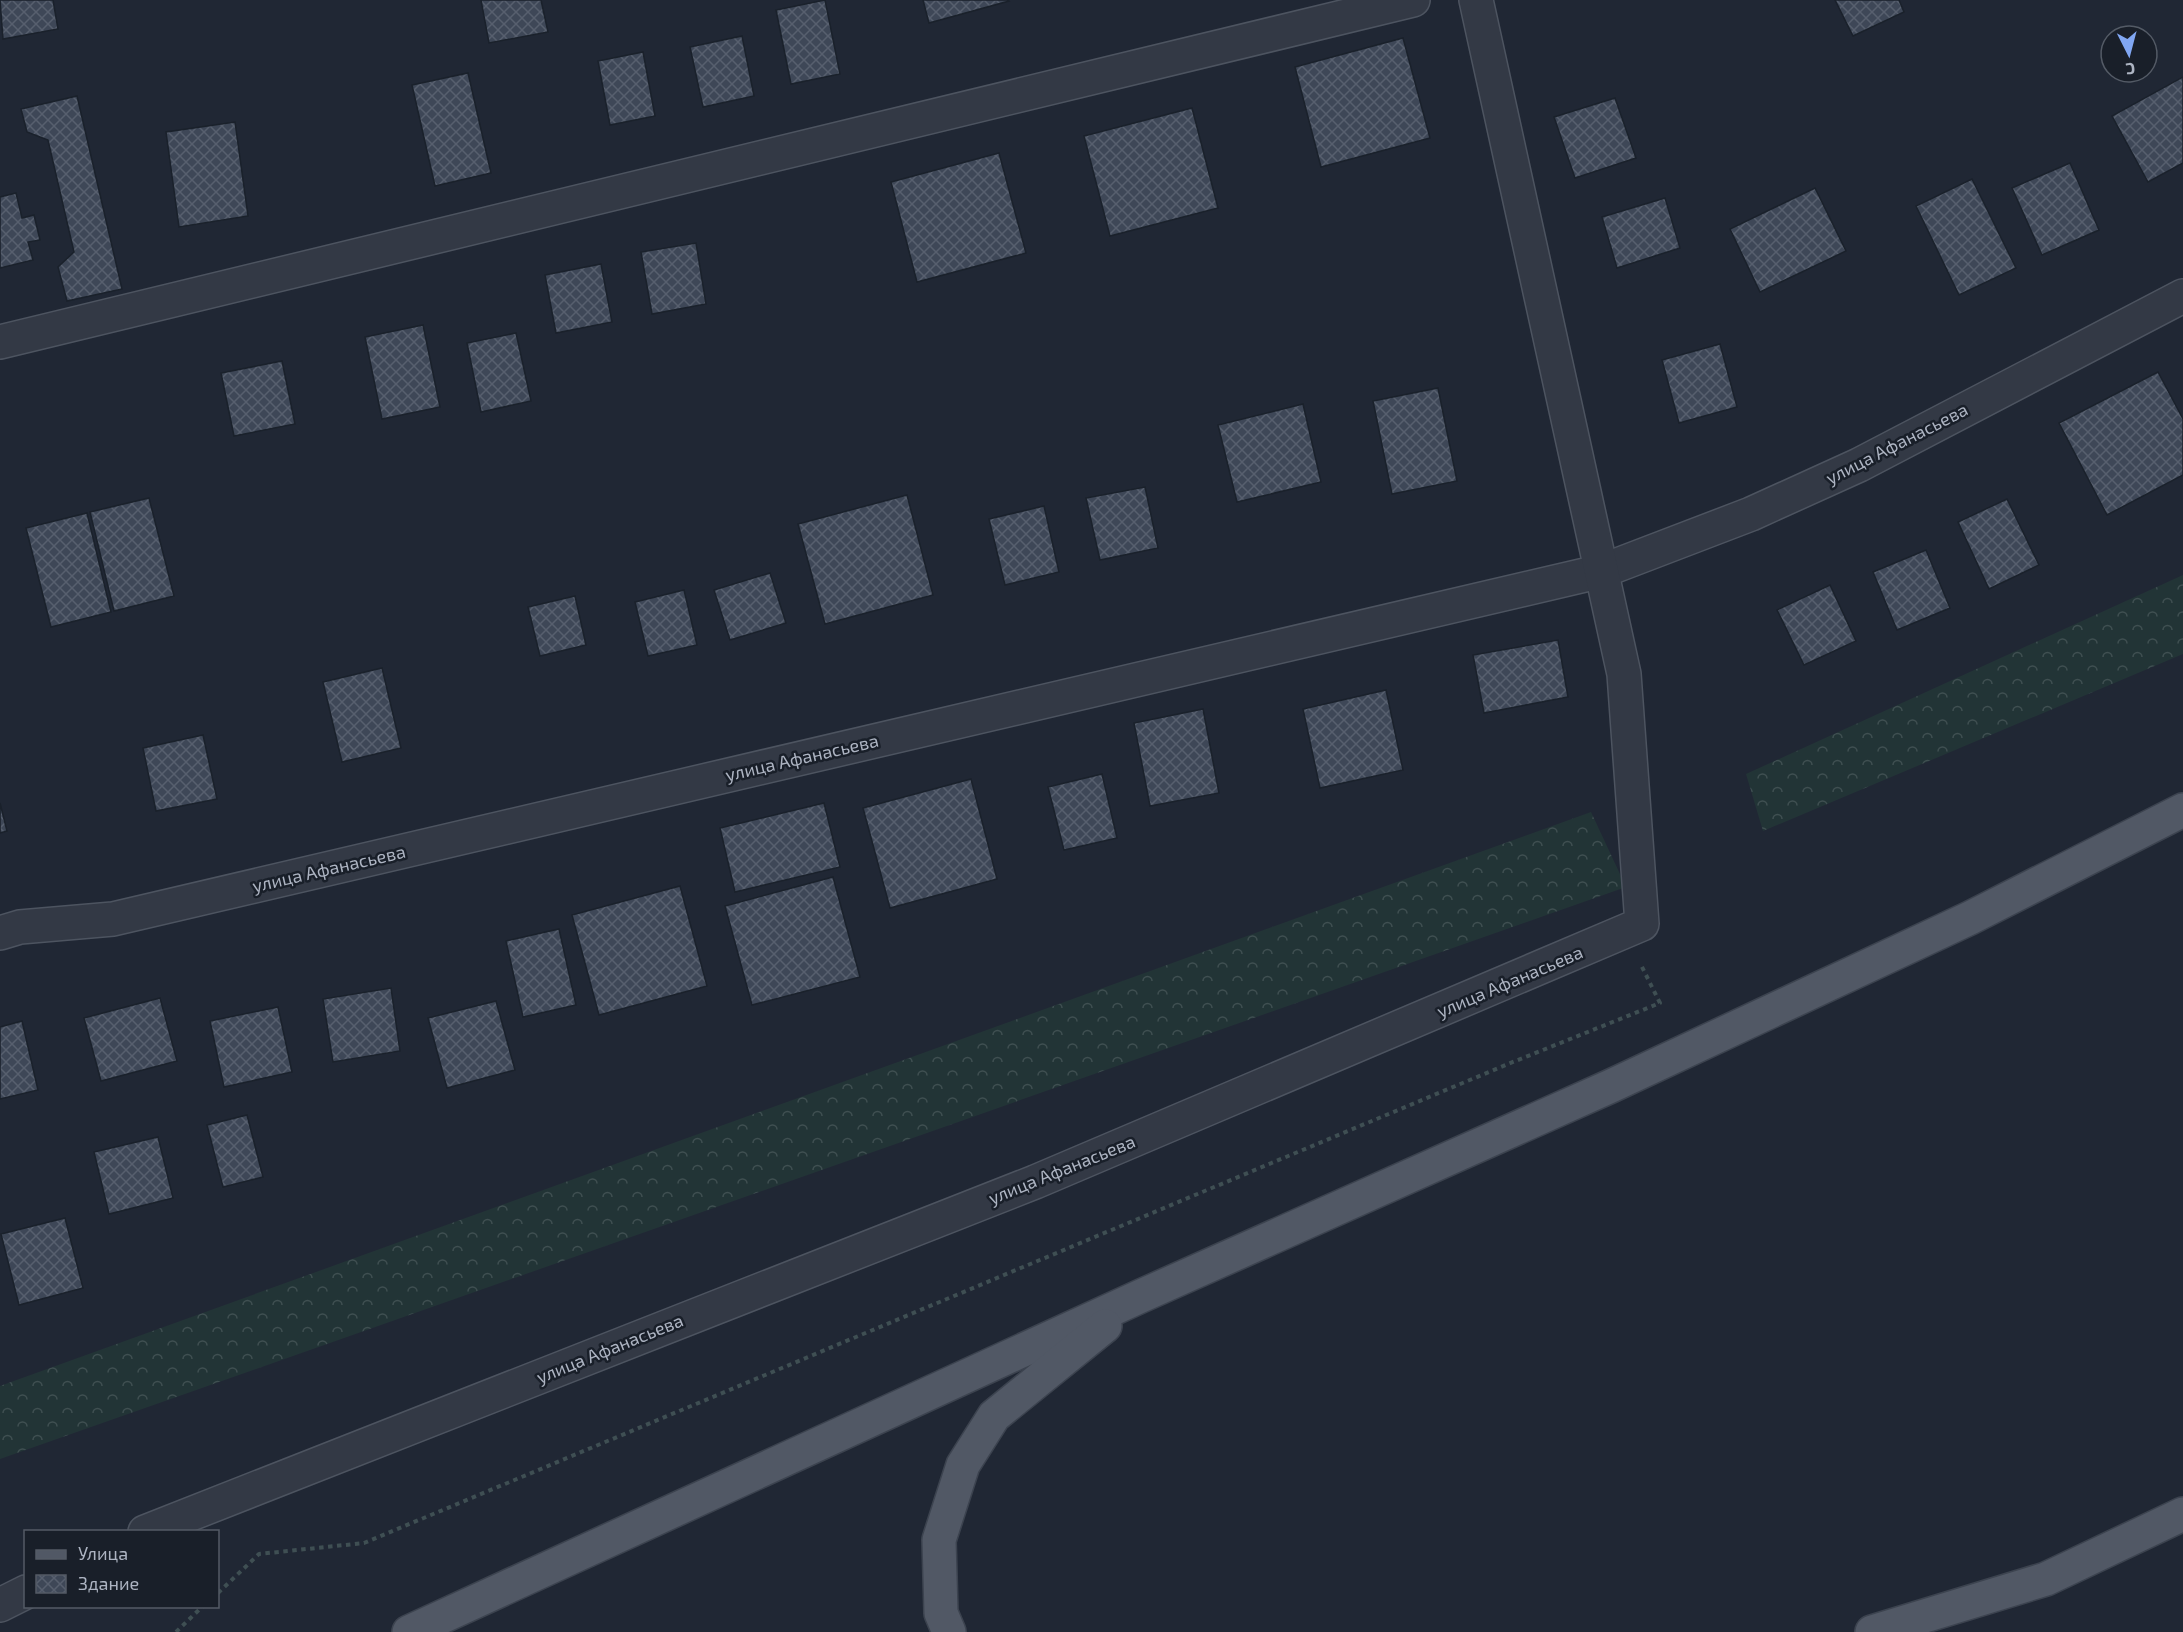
<svg xmlns="http://www.w3.org/2000/svg" width="2183" height="1632" viewBox="0 0 2183 1632" font-family="'Exo 2',sans-serif">
<defs>
<pattern id="forest-crowns" width="20" height="18" patternUnits="userSpaceOnUse" patternTransform="scale(1.5)"><rect width="20" height="18" fill="#223436"/><path d="M2 6a3 3 0 1 1 6 0M12 15a3 3 0 1 1 6 0" fill="none" stroke="#3f4f51"/></pattern>
<pattern id="building-cross-hatch" width="8" height="8" patternUnits="userSpaceOnUse" patternTransform="scale(1.5)"><rect width="8" height="8" fill="#3e4757"/><path d="M0 0l8 8M0 8l8-8" fill="none" stroke="#575f6e"/></pattern>
</defs>
<rect width="100%" height="100%" fill="#202734"/>
<g fill="url(#forest-crowns)">
<path d="M 2183,575 L 2183,654 L 1763,831 L 1746,774 Z"/>
<path d="M 1591,812 L 1626,887 L 0,1459 L 0,1386 Z"/>
</g>
<g fill="url(#building-cross-hatch)" stroke="#1a212b" stroke-width="1.5">
<path d="M 0,0 L 53,0 L 58,29 L 3,39 Z"/>
<path d="M 481,0 L 541,0 L 548,32 L 489,43 Z"/>
<path d="M 825,0 L 840,74 L 791,84 L 776,10 Z"/>
<path d="M 923,0 L 1008,0 L 1009,1 L 929,23 Z"/>
<path d="M 1835,0 L 1899,0 L 1904,12 L 1853,36 Z"/>
<path d="M 742,36 L 754,96 L 703,107 L 690,47 Z"/>
<path d="M 1403,38 L 1430,138 L 1321,167 L 1295,67 Z"/>
<path d="M 643,52 L 655,116 L 610,125 L 598,61 Z"/>
<path d="M 468,73 L 491,173 L 435,186 L 412,85 Z"/>
<path d="M 2183,77 L 2183,163 L 2148,182 L 2112,116 Z"/>
<path d="M 77,96 L 122,289 L 67,301 L 58,267 L 74,252 L 48,140 L 27,132 L 21,109 Z"/>
<path d="M 1615,98 L 1636,158 L 1575,178 L 1554,117 Z"/>
<path d="M 1192,108 L 1218,208 L 1110,236 L 1084,136 Z"/>
<path d="M 235,122 L 248,216 L 179,227 L 166,132 Z"/>
<path d="M 999,153 L 1026,253 L 917,282 L 891,182 Z"/>
<path d="M 2070,163 L 2099,230 L 2042,255 L 2012,188 Z"/>
<path d="M 1972,179 L 2016,268 L 1959,295 L 1916,206 Z"/>
<path d="M 1815,188 L 1846,251 L 1760,292 L 1730,229 Z"/>
<path d="M 16,193 L 22,218 L 34,215 L 40,240 L 28,242 L 33,260 L 0,268 L 0,197 Z"/>
<path d="M 1665,198 L 1680,248 L 1617,268 L 1602,217 Z"/>
<path d="M 696,243 L 706,304 L 652,314 L 641,252 Z"/>
<path d="M 601,264 L 612,322 L 556,333 L 545,275 Z"/>
<path d="M 423,325 L 440,407 L 382,419 L 365,337 Z"/>
<path d="M 516,333 L 531,401 L 481,412 L 467,343 Z"/>
<path d="M 1720,344 L 1737,407 L 1679,423 L 1662,360 Z"/>
<path d="M 282,361 L 295,424 L 234,436 L 221,373 Z"/>
<path d="M 2158,372 L 2183,419 L 2183,475 L 2107,515 L 2059,423 Z"/>
<path d="M 1438,388 L 1457,481 L 1392,494 L 1373,401 Z"/>
<path d="M 1303,404 L 1321,482 L 1237,502 L 1218,425 Z"/>
<path d="M 1145,487 L 1158,548 L 1100,560 L 1086,498 Z"/>
<path d="M 907,495 L 933,595 L 825,624 L 798,524 Z"/>
<path d="M 149,498 L 174,596 L 114,611 L 90,512 Z"/>
<path d="M 2007,499 L 2039,565 L 1989,589 L 1958,522 Z"/>
<path d="M 1044,506 L 1059,572 L 1005,585 L 989,519 Z"/>
<path d="M 87,513 L 111,612 L 51,627 L 26,528 Z"/>
<path d="M 1926,550 L 1950,608 L 1897,630 L 1873,572 Z"/>
<path d="M 770,573 L 786,623 L 730,640 L 714,590 Z"/>
<path d="M 1830,585 L 1856,641 L 1804,665 L 1777,610 Z"/>
<path d="M 684,590 L 697,645 L 648,656 L 635,602 Z"/>
<path d="M 575,596 L 586,645 L 540,656 L 528,607 Z"/>
<path d="M 1558,640 L 1568,697 L 1484,713 L 1473,655 Z"/>
<path d="M 382,668 L 401,748 L 342,762 L 323,682 Z"/>
<path d="M 1386,690 L 1403,770 L 1320,788 L 1303,709 Z"/>
<path d="M 1203,709 L 1219,793 L 1150,806 L 1134,723 Z"/>
<path d="M 203,735 L 217,799 L 156,811 L 143,748 Z"/>
<path d="M 1102,774 L 1117,838 L 1064,850 L 1048,787 Z"/>
<path d="M 971,779 L 997,879 L 890,908 L 863,808 Z"/>
<path d="M 0,803 L 7,831 L 0,833 Z"/>
<path d="M 824,803 L 840,867 L 735,892 L 720,828 Z"/>
<path d="M 833,877 L 860,977 L 752,1005 L 725,906 Z"/>
<path d="M 680,886 L 707,986 L 599,1015 L 572,915 Z"/>
<path d="M 559,929 L 576,1005 L 523,1017 L 506,941 Z"/>
<path d="M 391,988 L 400,1051 L 333,1062 L 323,999 Z"/>
<path d="M 160,998 L 177,1061 L 101,1081 L 84,1018 Z"/>
<path d="M 496,1001 L 515,1070 L 447,1088 L 428,1018 Z"/>
<path d="M 278,1007 L 292,1072 L 224,1087 L 210,1021 Z"/>
<path d="M 22,1021 L 38,1090 L 0,1099 L 0,1027 Z"/>
<path d="M 247,1115 L 263,1177 L 223,1187 L 207,1125 Z"/>
<path d="M 158,1137 L 173,1198 L 109,1214 L 94,1152 Z"/>
<path d="M 65,1218 L 83,1288 L 19,1305 L 1,1234 Z"/>
</g>
<g fill="none" stroke-linecap="round" stroke-linejoin="round">
<defs>
<g id="minor">
<path d="M 0,342 L 1413,0"/>
<path d="M 0,933 L 20,927 L 113,919 L 1602,571 L 1751,514 L 1859,465 L 2183,296"/>
<path d="M 145,1532 L 1035,1182 L 1642,924 L 1624,674 L 1476,0"/>
<path d="M 0,1605 L 26,1592"/>
</g>
<g id="major">
<path d="M 409,1632 L 1141,1296 L 1611,1086 L 1970,918 L 2183,810"/>
<path d="M 949,1632 L 941,1613 L 939,1540 L 963,1465 L 994,1416 L 1105,1326"/>
<path d="M 1872,1632 L 2046,1579 L 2183,1514"/>
</g>
</defs>
<use href="#minor" stroke="#4d5460" stroke-width="36"/>
<use href="#major" stroke="#3c434f" stroke-width="36"/>
<g stroke="#3f4f53" stroke-width="4" stroke-dasharray="4.5 4.5" stroke-linecap="butt">
<path d="M 218,1593 L 259,1554 L 364,1543 L 1508,1064 L 1660,1003 L 1641,965"/>
<path d="M 176,1632 L 203,1606"/>
</g>
<use href="#minor" stroke="#333945" stroke-width="33"/>
<use href="#major" stroke="#515865" stroke-width="33"/>
</g>
<g text-anchor="middle" stroke-width="5" stroke-linejoin="round" paint-order="stroke">
<g font-size="18" fill="#adb4c2" stroke="#191f29">
<text transform="translate(1897 444) rotate(-27)" y="6">улица Афанасьева</text>
<text transform="translate(802 758) rotate(-13)" y="6">улица Афанасьева</text>
<text transform="translate(329 869) rotate(-13)" y="6">улица Афанасьева</text>
<text transform="translate(1510 982) rotate(-23)" y="6">улица Афанасьева</text>
<text transform="translate(1062 1170) rotate(-22)" y="6">улица Афанасьева</text>
<text transform="translate(610 1349) rotate(-22)" y="6">улица Афанасьева</text>
</g>
</g>
<rect x="24" y="1530" width="195" height="78" fill="#191f29" stroke="#545b66" stroke-width="1.5"/>
<rect x="36" y="1550" width="30" height="9" fill="#515865" stroke="#545b66" stroke-width="1.5"/>
<text x="78" y="1560" font-size="18" fill="#adb4c2">Улица</text>
<rect x="36" y="1575" width="30" height="18" fill="url(#building-cross-hatch)" stroke="#545b66" stroke-width="1.5"/>
<text x="78" y="1590" font-size="18" fill="#adb4c2">Здание</text>
<g transform="translate(2129 54) rotate(174)"><circle r="28" fill="#191f29" stroke="#545b66" stroke-width="1.5"/>
<path d="M0-4.5L10 22L0 15L-10 22Z" fill="#81a7f3"/>
<text y="-9" font-size="16" font-weight="bold" text-anchor="middle" fill="#adb4c2">С</text>
</g>
</svg>
